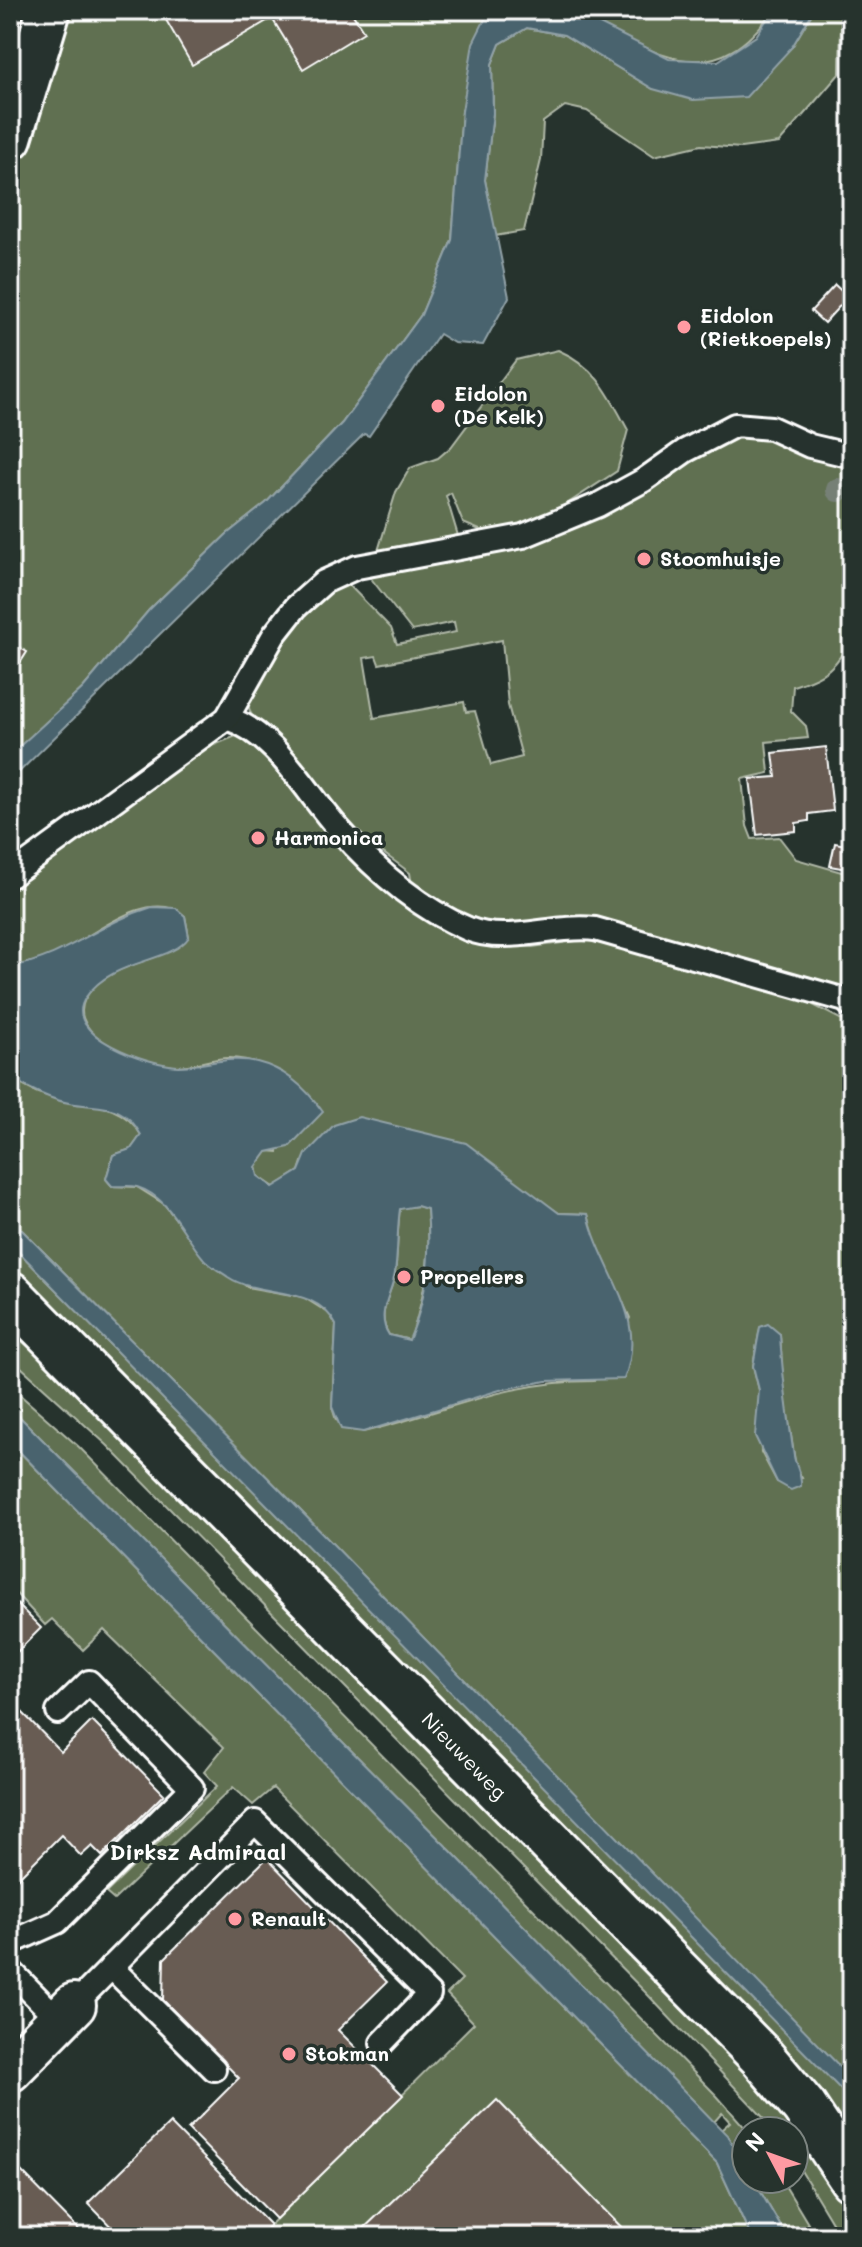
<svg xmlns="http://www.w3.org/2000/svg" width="862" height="2247" viewBox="0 0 862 2247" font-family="Mali,sans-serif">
<rect width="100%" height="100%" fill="#26332d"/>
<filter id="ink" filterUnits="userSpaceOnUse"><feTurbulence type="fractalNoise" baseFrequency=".0125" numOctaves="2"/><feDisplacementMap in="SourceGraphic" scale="16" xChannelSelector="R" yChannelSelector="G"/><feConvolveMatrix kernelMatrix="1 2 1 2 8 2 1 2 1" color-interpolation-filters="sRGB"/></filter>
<g filter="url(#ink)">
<g fill="#607051" stroke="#b0b8a8" stroke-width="2" fill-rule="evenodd">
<path d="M 10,10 L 30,10 L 10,74 Z"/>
<path d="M 59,10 L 503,10 L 486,17 L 462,111 L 452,240 L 421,315 L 342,423 L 266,503 L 227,534 L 149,610 L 83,688 L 10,756 L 10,177 Z"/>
<path d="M 572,10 L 773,10 C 710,101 649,49 572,10 Z"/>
<path d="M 814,10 L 852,10 L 852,20 L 841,24 L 840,73 L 779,143 L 741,148 L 701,145 L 654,156 L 587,111 L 565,106 L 543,122 L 541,160 L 524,231 L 495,236 L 485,180 L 493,113 L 492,64 L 500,44 L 527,28 L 564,35 L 653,89 L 792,47 Z"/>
<path d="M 558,350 C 596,366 609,395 628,430 L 617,471 L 556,511 L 520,524 L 487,533 L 463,523 L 451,493 L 446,496 L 459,539 L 390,556 L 378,551 L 396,492 L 410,468 L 438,458 L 451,447 L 516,360 Z"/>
<path d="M 738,434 L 776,439 L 852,462 L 852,627 C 849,632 848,642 844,650 C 833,672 815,679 793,686 L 791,711 L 806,726 L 808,738 L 766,742 L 769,773 L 742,779 L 747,826 L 752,839 L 779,837 L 796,859 L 852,875 L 852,992 L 659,940 L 472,922 L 441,907 L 412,885 L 410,873 C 393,859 372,847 357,831 C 331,803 311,769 282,743 C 270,732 253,725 249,708 C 241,678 318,594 346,582 L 391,628 L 397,644 L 456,632 L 454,622 L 412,631 L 369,576 L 526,541 ZM 502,640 L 508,705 L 522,757 L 491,765 L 475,711 L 466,712 L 464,702 L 374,718 L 364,658 L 376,656 L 379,664 Z"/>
<path d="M 236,736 L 259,745 L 442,925 L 500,946 L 532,947 L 591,939 L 627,948 L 796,996 L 852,1025 L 852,2080 L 293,1503 L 10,1218 L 10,1078 C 19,1083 29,1090 38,1093 C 74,1106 120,1097 141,1135 L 131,1149 L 113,1155 L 106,1179 L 112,1186 L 137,1187 L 164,1204 L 185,1231 L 247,1287 L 303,1297 L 330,1314 L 336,1325 L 332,1407 L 336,1420 L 363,1432 C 447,1412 504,1381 594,1381 L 630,1318 L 593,1235 L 588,1214 L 559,1213 L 512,1181 L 302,1162 L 299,1171 L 274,1187 L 258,1176 L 256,1167 L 267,1151 L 278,1152 L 282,1072 C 264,1064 247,1058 228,1058 C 210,1058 193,1067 174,1066 C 140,1063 51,1032 93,988 C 120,960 163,963 189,937 L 185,916 C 148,884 87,941 52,957 C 39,963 24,964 10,967 L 10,890 L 192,754 ZM 760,1328 L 780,1334 L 783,1383 L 796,1468 L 802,1478 L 777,1482 L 761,1452 L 759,1390 L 753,1366 Z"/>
<path d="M 418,1206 L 427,1209 C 432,1255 425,1297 410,1340 L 389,1335 C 375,1313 392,1294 395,1273 C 398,1252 397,1230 400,1208 Z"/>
<path d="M 10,1243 L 834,2081 L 852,2101 L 852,2139 L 791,2062 L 10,1269 Z"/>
<path d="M 10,1331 L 64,1377 L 749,2071 C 779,2108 852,2190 852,2237 L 841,2237 L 794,2159 L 794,2131 L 776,2131 L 648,1995 L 107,1445 L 10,1357 Z"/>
<path d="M 10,1386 L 79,1447 L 717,2096 L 748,2131 L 746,2167 L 721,2130 L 730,2122 L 722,2113 L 714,2122 L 450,1850 L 10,1407 Z"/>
<path d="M 10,1442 L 717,2163 L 751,2237 L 631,2237 L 497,2101 L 355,2237 L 258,2237 L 474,2023 L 447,1994 L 462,1979 L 273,1788 L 253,1805 L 233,1787 L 114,1900 L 106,1893 L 217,1786 L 204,1772 L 224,1747 L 104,1630 L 83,1650 L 52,1619 L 45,1625 L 10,1587 Z"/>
<path d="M 753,2179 L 781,2179 L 816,2237 L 787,2237 Z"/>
</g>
<g fill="#49646e" stroke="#92a2a8" stroke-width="2" fill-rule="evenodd">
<path d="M 503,10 L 572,10 L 669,59 L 718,61 L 756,36 L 773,10 L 814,10 L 792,47 L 746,97 L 693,100 L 653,89 L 564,35 L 527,28 L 500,44 L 492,64 L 493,113 L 485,180 L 509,297 L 483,345 L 454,343 L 439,334 L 369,436 L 364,434 L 10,781 L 10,755 L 83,688 L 149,610 L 227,534 L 266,503 L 342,423 L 421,315 L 452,240 L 462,111 L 473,43 L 486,17 Z"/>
<path d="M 152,907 L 176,908 L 185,916 L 189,937 C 171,964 112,958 86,997 C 59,1036 151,1065 178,1066 C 206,1066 228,1055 257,1062 C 286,1069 307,1089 323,1112 L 289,1147 L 267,1152 L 256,1167 L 258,1176 L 273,1187 L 299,1171 L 306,1154 L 334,1125 L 359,1117 L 466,1143 L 559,1213 L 588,1214 C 601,1273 650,1317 624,1379 L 546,1381 L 500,1390 L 363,1432 L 341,1429 L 332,1407 L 336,1325 C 315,1283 261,1299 228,1277 C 220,1271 209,1266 203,1258 C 183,1235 170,1197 137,1187 C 130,1185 120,1187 112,1186 L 106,1179 L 113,1155 L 131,1149 L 141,1135 C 123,1101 100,1109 69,1103 C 48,1099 29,1088 10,1078 L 10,967 C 69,956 98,923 152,907 ZM 417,1206 L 427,1209 C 431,1254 427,1299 409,1340 L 389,1335 C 375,1314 392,1294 395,1273 C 398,1252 397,1230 400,1209 Z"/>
<path d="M 10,1218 L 293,1503 L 852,2079 L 852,2101 L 10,1243 Z"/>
<path d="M 768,1324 L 780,1334 C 782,1375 788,1415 794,1456 C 796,1467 802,1475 801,1486 L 791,1490 L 777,1482 L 755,1436 L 759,1390 L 753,1366 L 760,1327 Z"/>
<path d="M 10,1407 L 450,1850 L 727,2135 L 746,2167 L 746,2179 L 753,2179 L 787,2237 L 751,2237 L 717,2163 L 10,1442 Z"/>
</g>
<g fill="#675c53" stroke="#fff" stroke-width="2">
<path d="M 184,10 L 267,10 L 272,18 L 192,65 L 166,20 Z"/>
<path d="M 267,10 L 350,10 L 364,32 L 303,69 Z"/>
<path d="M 835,285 L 848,297 L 824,323 L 811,311 Z"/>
<path d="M 10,642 L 27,652 L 10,679 Z"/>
<path d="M 826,747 L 833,811 L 809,814 L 809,821 L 796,823 L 796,831 L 757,835 L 750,779 L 776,777 L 773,753 Z"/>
<path d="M 835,843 L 852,846 L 852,870 L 830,866 Z"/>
<path d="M 10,1597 L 41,1628 L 10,1659 Z"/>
<path d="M 21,1711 L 61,1752 L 92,1721 L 164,1794 L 102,1856 L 92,1846 L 81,1856 L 61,1835 L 10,1886 L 10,1722 Z"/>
<path d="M 267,1858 L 387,1982 L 338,2030 L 403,2095 L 276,2219 L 188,2129 L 239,2078 L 163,2000 L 164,1959 Z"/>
<path d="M 497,2100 L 631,2237 L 355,2237 Z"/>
<path d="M 170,2123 L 270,2225 L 258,2237 L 121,2237 L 88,2203 Z"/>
<path d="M 16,2166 L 86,2237 L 10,2237 L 10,2172 Z"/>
</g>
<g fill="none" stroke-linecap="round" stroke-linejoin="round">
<defs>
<g id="service">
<path d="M 227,718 C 276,734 305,791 338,828 C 373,868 418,908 468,929 C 506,945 555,924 595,929 L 845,1000 L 852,1006"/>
<path d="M 10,876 L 227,718 L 274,635 L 296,607 L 324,582 L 357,567 L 523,536 L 598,505 L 644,480 L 685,451 L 735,425 L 771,428 L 810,446 L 852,456"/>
<path d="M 10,1943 L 57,1922 L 192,1788 L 89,1682 L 58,1712"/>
<path d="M 111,1967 L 214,2069"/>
<path d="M 10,1970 L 59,2020"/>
<path d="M 74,2005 L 255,1822 L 429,1994 L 382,2043"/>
</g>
<g id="minor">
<path d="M 10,138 L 49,10"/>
<path d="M 10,2070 L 74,2005"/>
</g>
<path id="tertiary" d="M 10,1294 L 761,2056 L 804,2107 L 852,2179"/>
</defs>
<use href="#service" stroke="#fff" stroke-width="28"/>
<use href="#minor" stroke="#fff" stroke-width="48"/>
<use href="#tertiary" stroke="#fff" stroke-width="50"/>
<use href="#service" stroke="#26332d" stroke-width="22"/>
<use href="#minor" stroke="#26332d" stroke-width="42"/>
<use href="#tertiary" stroke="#26332d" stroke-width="44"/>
</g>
<circle fill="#768076" cx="838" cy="490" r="12"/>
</g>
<g fill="#ff9aa2" stroke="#26332d" stroke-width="3">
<circle cx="684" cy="327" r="8"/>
<circle cx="438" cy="406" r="8"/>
<circle cx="644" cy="559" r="8"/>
<circle cx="258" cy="838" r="8"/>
<circle cx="404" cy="1277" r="8"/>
<circle cx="235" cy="1919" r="8"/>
<circle cx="289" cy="2054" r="8"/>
</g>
<g text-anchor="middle" stroke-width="7" stroke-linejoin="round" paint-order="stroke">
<g font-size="20" font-weight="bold" fill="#fff" stroke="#26332d" text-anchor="start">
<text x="700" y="323">Eidolon<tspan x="700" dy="23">(Rietkoepels)</tspan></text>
<text x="454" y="401">Eidolon<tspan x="454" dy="23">(De Kelk)</tspan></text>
<text x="660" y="566">Stoomhuisje</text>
<text x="274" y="845">Harmonica</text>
<text x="420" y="1284">Propellers</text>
<text x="251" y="1926">Renault</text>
<text x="305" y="2061">Stokman</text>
</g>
<g font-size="20" fill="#fff" stroke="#26332d">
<text transform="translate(464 1756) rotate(46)" y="7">Nieuweweg</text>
</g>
<g font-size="22" font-weight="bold" fill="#fff" stroke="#26332d">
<text x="198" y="1860">Dirksz Admiraal</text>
</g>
</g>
<rect width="862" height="2247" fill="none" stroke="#26332d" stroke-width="40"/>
<rect x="20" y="20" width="822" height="2207" fill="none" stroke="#fff" stroke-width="3" filter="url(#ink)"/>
<g transform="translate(770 2155) rotate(311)"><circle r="38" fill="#26332d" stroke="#7d8581" stroke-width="2"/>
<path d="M0-6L14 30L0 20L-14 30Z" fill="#ff9aa2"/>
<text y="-12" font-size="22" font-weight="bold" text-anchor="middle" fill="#ffffff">N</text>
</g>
</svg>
